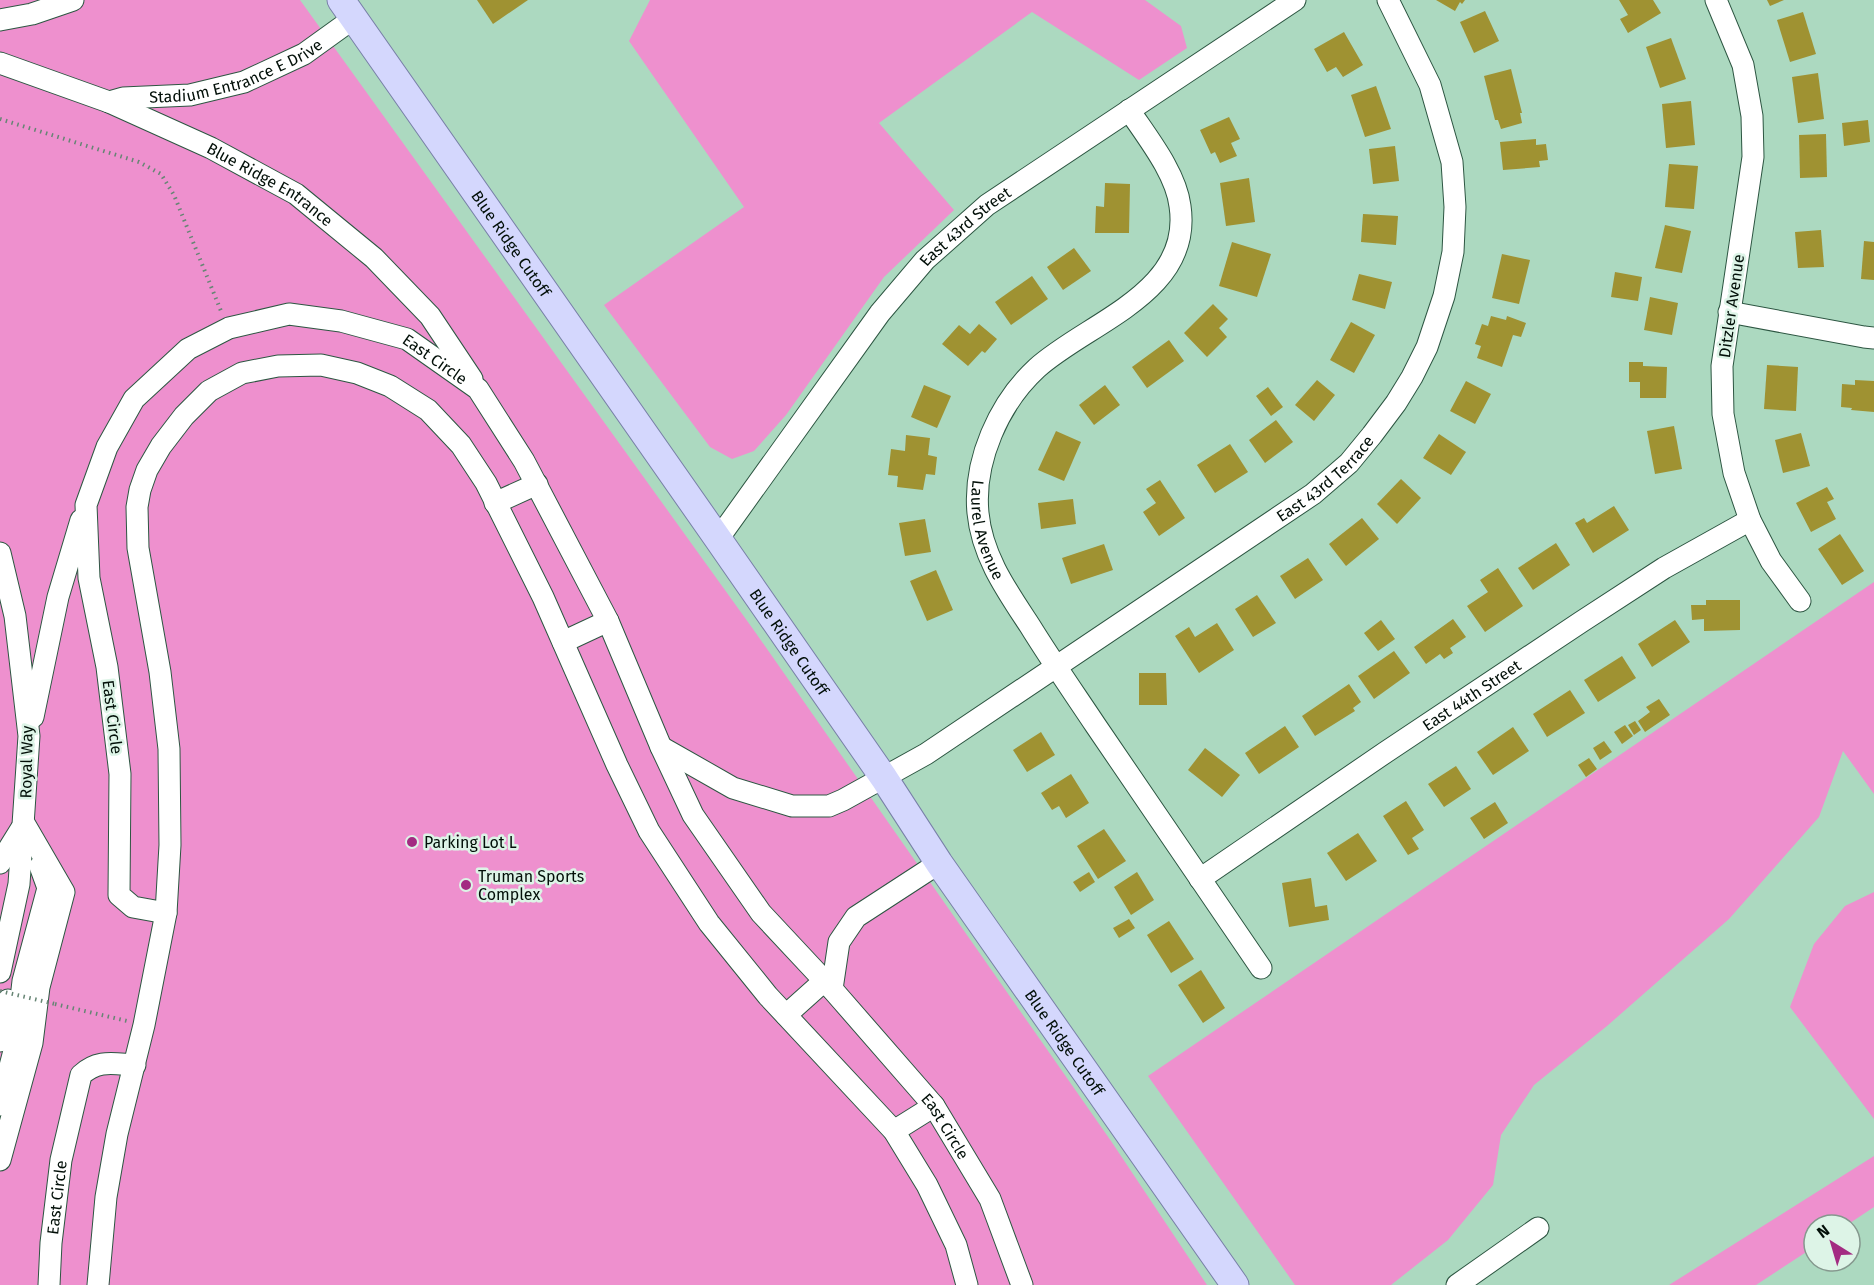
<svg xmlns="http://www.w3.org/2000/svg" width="1874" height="1285" viewBox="0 0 1874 1285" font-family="'Fira Sans',sans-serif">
<rect width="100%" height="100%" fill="#acd9c0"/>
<g fill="#ee90ce">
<path d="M 0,0 L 300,0 L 753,629 L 1111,1141 L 1207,1285 L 0,1285 Z"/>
<path d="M 650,0 L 1145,0 L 1181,26 L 1187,48 L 1139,80 L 1032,12 L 879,123 L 954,210 L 884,277 L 786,415 L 754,451 L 732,459 L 710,447 L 604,305 L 744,207 L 629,41 Z"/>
<path d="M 1874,582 L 1874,794 L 1843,751 L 1819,817 L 1729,919 L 1607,1026 L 1534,1085 L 1501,1135 L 1493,1185 L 1448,1240 L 1391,1285 L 1295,1285 L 1148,1076 Z"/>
<path d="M 1874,892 L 1874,1119 L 1790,1007 L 1814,944 L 1845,906 Z"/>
<path d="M 1874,1156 L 1874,1207 L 1847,1225 L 1814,1225 L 1814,1247 L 1756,1285 L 1669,1285 Z"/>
</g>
<g fill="#9f9232">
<path d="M 477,0 L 528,0 L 493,24 Z"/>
<path d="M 1436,0 L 1465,0 L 1462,4 L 1460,2 L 1455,11 Z"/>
<path d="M 1619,0 L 1653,0 L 1661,13 L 1628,33 L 1620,19 L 1628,15 Z"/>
<path d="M 1767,0 L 1784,0 L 1770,6 Z"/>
<path d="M 1485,11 L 1499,41 L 1474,53 L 1460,22 Z"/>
<path d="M 1803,12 L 1816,54 L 1790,62 L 1777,20 Z"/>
<path d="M 1344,32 L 1363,65 L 1343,77 L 1336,67 L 1327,72 L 1314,49 Z"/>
<path d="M 1671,38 L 1686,79 L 1660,88 L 1646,47 Z"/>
<path d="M 1511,69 L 1522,113 L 1520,113 L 1522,123 L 1501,129 L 1498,120 L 1495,120 L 1484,76 Z"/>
<path d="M 1818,73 L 1824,119 L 1798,123 L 1792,77 Z"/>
<path d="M 1376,86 L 1391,129 L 1365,137 L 1351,95 Z"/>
<path d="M 1691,101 L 1695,145 L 1666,148 L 1662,104 Z"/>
<path d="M 1229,117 L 1240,139 L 1231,143 L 1237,156 L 1220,163 L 1215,152 L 1211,154 L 1200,130 Z"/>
<path d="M 1868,120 L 1870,142 L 1844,146 L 1842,123 Z"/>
<path d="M 1826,134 L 1827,177 L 1800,178 L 1799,135 Z"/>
<path d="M 1536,139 L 1536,145 L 1546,144 L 1548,160 L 1539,161 L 1540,167 L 1503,170 L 1500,142 Z"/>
<path d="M 1395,146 L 1399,181 L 1373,184 L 1369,149 Z"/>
<path d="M 1669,164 L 1698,166 L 1694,209 L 1665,207 Z"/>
<path d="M 1249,178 L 1255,222 L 1226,226 L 1220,183 Z"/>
<path d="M 1105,183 L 1130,184 L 1129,233 L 1095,233 L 1096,206 L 1104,207 Z"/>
<path d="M 1363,214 L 1398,216 L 1396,245 L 1361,242 Z"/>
<path d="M 1665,225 L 1691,231 L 1682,273 L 1655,268 Z"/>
<path d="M 1821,230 L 1824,267 L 1798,268 L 1795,232 Z"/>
<path d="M 1864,241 L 1874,242 L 1874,280 L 1861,279 Z"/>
<path d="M 1232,242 L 1271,254 L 1257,297 L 1219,286 Z"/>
<path d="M 1074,248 L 1091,271 L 1063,290 L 1047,267 Z"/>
<path d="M 1502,254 L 1530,260 L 1519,304 L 1492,298 Z"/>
<path d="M 1615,272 L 1642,277 L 1638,301 L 1611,297 Z"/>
<path d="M 1359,274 L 1392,282 L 1385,309 L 1352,300 Z"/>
<path d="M 1032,276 L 1048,299 L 1011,325 L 995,302 Z"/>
<path d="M 1650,297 L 1678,303 L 1672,335 L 1644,330 Z"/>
<path d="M 1213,304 L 1228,319 L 1219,328 L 1227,337 L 1207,357 L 1184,333 Z"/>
<path d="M 1491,316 L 1506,320 L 1507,316 L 1526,323 L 1521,337 L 1513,335 L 1502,367 L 1477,358 L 1481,346 L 1475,344 L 1482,324 L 1488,326 Z"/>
<path d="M 1351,322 L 1375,335 L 1354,373 L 1330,360 Z"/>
<path d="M 979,324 L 997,339 L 985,353 L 982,351 L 968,366 L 942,344 L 959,325 L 970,334 Z"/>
<path d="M 1169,340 L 1184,361 L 1147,388 L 1132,367 Z"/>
<path d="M 1629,362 L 1643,362 L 1643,366 L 1667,367 L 1666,398 L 1640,398 L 1640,382 L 1629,382 Z"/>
<path d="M 1767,365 L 1798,367 L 1796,411 L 1764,409 Z"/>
<path d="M 1317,380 L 1335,395 L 1314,421 L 1295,405 Z"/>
<path d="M 1855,380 L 1874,381 L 1874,412 L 1851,410 L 1852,408 L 1841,407 L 1842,384 L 1855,385 Z"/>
<path d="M 1466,381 L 1491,394 L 1475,424 L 1450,411 Z"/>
<path d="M 924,385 L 951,396 L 937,428 L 911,417 Z"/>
<path d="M 1105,385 L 1120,405 L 1094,425 L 1079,405 Z"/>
<path d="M 1268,387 L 1283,407 L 1271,416 L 1256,396 Z"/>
<path d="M 1276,420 L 1293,442 L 1265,463 L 1249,440 Z"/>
<path d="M 1674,426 L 1682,469 L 1655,474 L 1647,431 Z"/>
<path d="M 1056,431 L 1081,442 L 1064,481 L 1038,470 Z"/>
<path d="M 1801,433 L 1810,466 L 1783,473 L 1775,440 Z"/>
<path d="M 1439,434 L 1466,452 L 1451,475 L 1423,458 Z"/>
<path d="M 906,435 L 930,438 L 928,455 L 937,457 L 935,475 L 926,474 L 923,490 L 897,487 L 898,476 L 888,475 L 891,449 L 905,451 Z"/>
<path d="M 1230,444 L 1248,472 L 1215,493 L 1197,465 Z"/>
<path d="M 1401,479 L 1421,498 L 1397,524 L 1377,504 Z"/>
<path d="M 1160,480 L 1185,518 L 1159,536 L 1143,512 L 1156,503 L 1146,489 Z"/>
<path d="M 1827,487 L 1834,499 L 1827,502 L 1836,519 L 1811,532 L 1796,503 Z"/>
<path d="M 1073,499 L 1076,524 L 1041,529 L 1038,503 Z"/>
<path d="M 1614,506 L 1629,530 L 1593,553 L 1575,523 L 1584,518 L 1587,523 Z"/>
<path d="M 1362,518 L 1379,539 L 1346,566 L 1329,544 Z"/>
<path d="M 925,519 L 931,552 L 905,556 L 899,523 Z"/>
<path d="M 1840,534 L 1864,571 L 1842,585 L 1818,549 Z"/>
<path d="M 1556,543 L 1570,565 L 1533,590 L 1518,568 Z"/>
<path d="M 1104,544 L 1113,570 L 1071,584 L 1062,558 Z"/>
<path d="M 1308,558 L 1323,580 L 1295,599 L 1280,576 Z"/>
<path d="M 1498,568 L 1523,606 L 1485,632 L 1467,606 L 1488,592 L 1480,580 Z"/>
<path d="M 936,570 L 953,610 L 927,621 L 910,581 Z"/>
<path d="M 1257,595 L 1276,623 L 1253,637 L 1235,609 Z"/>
<path d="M 1706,600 L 1740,600 L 1740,630 L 1704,631 L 1704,619 L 1692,620 L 1691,605 L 1706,605 Z"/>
<path d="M 1453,619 L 1466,637 L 1450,648 L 1453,653 L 1444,659 L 1440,654 L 1426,664 L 1414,647 Z"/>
<path d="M 1381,620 L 1395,639 L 1378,651 L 1364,633 Z"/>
<path d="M 1675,620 L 1690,642 L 1652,667 L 1638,644 Z"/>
<path d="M 1217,623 L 1234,650 L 1199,673 L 1175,636 L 1189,627 L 1195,637 Z"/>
<path d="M 1394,651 L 1410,673 L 1374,699 L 1358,676 Z"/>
<path d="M 1622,656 L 1636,678 L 1598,702 L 1584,680 Z"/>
<path d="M 1139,673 L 1166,673 L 1167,705 L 1139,705 Z"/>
<path d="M 1349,684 L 1361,702 L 1353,708 L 1355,711 L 1315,736 L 1302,716 Z"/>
<path d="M 1570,690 L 1585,713 L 1547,737 L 1533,714 Z"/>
<path d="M 1659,699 L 1670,715 L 1645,732 L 1638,721 L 1650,712 L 1646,707 Z"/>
<path d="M 1635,721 L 1641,730 L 1634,735 L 1628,725 Z"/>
<path d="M 1625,725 L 1633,736 L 1622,744 L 1614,732 Z"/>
<path d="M 1285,726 L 1299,747 L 1259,774 L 1245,753 Z"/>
<path d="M 1513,727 L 1529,751 L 1493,775 L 1477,752 Z"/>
<path d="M 1041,732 L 1055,755 L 1027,772 L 1013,750 Z"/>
<path d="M 1604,741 L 1612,752 L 1600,760 L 1593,748 Z"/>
<path d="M 1205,748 L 1240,775 L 1222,797 L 1188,770 Z"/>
<path d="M 1589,758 L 1597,769 L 1586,777 L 1578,765 Z"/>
<path d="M 1456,766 L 1471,789 L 1444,807 L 1428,784 Z"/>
<path d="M 1071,774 L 1089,803 L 1066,818 L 1059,806 L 1052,810 L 1041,793 Z"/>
<path d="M 1406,801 L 1424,830 L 1412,838 L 1419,849 L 1408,855 L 1383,816 Z"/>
<path d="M 1495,802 L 1508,823 L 1484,839 L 1470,818 Z"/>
<path d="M 1104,829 L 1126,861 L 1098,879 L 1077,846 Z"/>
<path d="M 1358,833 L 1377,861 L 1346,881 L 1327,853 Z"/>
<path d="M 1089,872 L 1095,882 L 1080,892 L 1073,882 Z"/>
<path d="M 1137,872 L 1154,900 L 1131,915 L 1114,887 Z"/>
<path d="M 1311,878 L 1315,907 L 1327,905 L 1329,920 L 1289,927 L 1282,883 Z"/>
<path d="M 1129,919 L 1135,928 L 1119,938 L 1113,928 Z"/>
<path d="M 1169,921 L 1194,959 L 1171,973 L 1147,935 Z"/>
<path d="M 1201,970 L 1225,1008 L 1203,1023 L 1178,985 Z"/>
</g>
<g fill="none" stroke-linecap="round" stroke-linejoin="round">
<defs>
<g id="minor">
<path d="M 1716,0 L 1743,65 L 1752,116 L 1753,157 L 1722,366 L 1723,414 L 1734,473 L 1750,520 L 1771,561 L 1800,601"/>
<path d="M 0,20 L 32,14 L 73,0"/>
<path id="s1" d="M 0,63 L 109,102 L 211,148 L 296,194 L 374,258 L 430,316 L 472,379"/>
<path id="s2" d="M 109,102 L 123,98 L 190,95 L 244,82 L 304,54 L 354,18"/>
<path id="s3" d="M 1129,110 C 1147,137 1176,173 1180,206 C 1193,293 1088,322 1037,368 C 999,403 973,461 978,513 C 982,556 1007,591 1030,626 C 1051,660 1074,693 1096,726 C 1151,807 1206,887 1261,968"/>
<path d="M 1729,312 L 1864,337 L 1874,338"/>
<path d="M 495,503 L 537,484"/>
<path id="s4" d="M 718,539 L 880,313 L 925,260 L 987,205 L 1295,0"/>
<path d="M 0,553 L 15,616 L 29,736 L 19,884 L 0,972"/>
<path d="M 563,642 L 608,621"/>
<path d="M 33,717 L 58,597 L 81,520"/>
<path id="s5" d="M 661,747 L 733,788 L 792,806 L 829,806 L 843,800 L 926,754 L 1313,494 L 1349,463 L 1372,435 L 1396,403 L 1412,377 L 1427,347 L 1444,296 L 1453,252 L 1455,207 L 1452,162 L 1430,85 L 1388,0"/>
<path d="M 0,863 L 21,829"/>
<path id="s6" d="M 1200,879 L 1386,752 L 1581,622 L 1664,568 L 1750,520"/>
<path id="s7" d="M 166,913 L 133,907 L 119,895 L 120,774 L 107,667 L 89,578 L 86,505 L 107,447 L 134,399 L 188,349 L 229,328 L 289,314 L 341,321 L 407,339 L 478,389 L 524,461 L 608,621 L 661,747 L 693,815 L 761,913 L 832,989 L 934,1106 L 990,1199 L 1022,1285"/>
<path d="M 832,989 L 839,942 L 856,917 L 939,863"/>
<path d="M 786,1015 L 824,981"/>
<path d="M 0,1041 L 8,1000"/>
<path d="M 0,1105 L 16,1043 L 23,981 L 48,888 L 40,866"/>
<path d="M 894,1131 L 934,1106"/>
<path d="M 0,1160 L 32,1043 L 39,987 L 64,892 L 24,823"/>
<path id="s8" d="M 49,1285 L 51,1243 L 61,1160 L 81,1075 C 98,1059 114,1064 135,1065"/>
<path d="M 98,1285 L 106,1197 L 117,1134 L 144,1025 L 166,913 L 170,845 L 169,749 L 160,672 L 138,548 L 137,507 L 140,490 L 147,470 L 161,446 L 184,416 L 209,391 L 242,373 L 278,366 L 321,365 L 357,373 L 390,386 L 428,410 L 461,445 L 486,483 L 543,597 L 617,765 L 649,831 L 709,923 L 768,996 L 894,1131 L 927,1185 L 956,1245 L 967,1285"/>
<path d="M 1457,1285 L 1538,1228"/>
</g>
<g id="major">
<path id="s9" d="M 341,0 L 718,539 L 884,778 L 939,863 L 1235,1285"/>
</g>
</defs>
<use href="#minor" stroke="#2d5642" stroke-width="23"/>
<use href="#major" stroke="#7880a7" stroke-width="29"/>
<g stroke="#668574" stroke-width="4" stroke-dasharray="1.5 4.5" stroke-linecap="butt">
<path d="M 0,119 L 139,162 L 161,174 L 174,195 L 221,311"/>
<path d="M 55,1004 L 127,1021"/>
</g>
<use href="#minor" stroke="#fff" stroke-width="21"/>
<use href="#major" stroke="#d4d7fd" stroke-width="27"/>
<path stroke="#668574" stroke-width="4" stroke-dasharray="1.5 4.5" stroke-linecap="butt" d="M 0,991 L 55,1004"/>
</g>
<g fill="#a32b82" stroke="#ddf4e7" stroke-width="2">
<circle cx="412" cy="842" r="6"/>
<circle cx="466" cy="885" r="6"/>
</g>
<g text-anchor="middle" stroke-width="5" stroke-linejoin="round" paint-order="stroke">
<g font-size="16" fill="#020f08" stroke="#ddf4e7">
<text dy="6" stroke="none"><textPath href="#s2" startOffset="132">Stadium Entrance E Drive</textPath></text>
<text dy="6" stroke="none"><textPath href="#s1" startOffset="297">Blue Ridge Entrance</textPath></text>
<text dy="6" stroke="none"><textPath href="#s4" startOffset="400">East 43rd Street</textPath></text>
<text dy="6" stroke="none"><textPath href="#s9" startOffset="297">Blue Ridge Cutoff</textPath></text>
<text transform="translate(1731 306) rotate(-82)" y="6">Ditzler Avenue</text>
<text dy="6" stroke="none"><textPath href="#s7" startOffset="898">East Circle</textPath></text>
<text dy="6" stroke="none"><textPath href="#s5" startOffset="777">East 43rd Terrace</textPath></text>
<text dy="6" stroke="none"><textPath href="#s3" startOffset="519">Laurel Avenue</textPath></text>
<text dy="6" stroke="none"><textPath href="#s9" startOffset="783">Blue Ridge Cutoff</textPath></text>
<text dy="6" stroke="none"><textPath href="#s6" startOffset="328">East 44th Street</textPath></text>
<text transform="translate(113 717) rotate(83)" y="6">East Circle</text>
<text transform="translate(26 762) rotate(-89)" y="6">Royal Way</text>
<text dy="6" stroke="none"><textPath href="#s9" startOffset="1269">Blue Ridge Cutoff</textPath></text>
<text dy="6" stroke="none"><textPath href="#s7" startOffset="1830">East Circle</textPath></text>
<text dy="6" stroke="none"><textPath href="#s8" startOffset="88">East Circle</textPath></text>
</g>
<g font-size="16" fill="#020f08" stroke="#ddf4e7" text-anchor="start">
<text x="424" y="848">Parking Lot L</text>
<text x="478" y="882">Truman Sports<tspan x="478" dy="18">Complex</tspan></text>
</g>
</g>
<g transform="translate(1832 1243) rotate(323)"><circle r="28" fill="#ddf4e7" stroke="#85988e" stroke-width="1.5"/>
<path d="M0-4.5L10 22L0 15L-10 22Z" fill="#a32b82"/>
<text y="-9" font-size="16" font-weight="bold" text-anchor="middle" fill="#020f08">N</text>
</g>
</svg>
